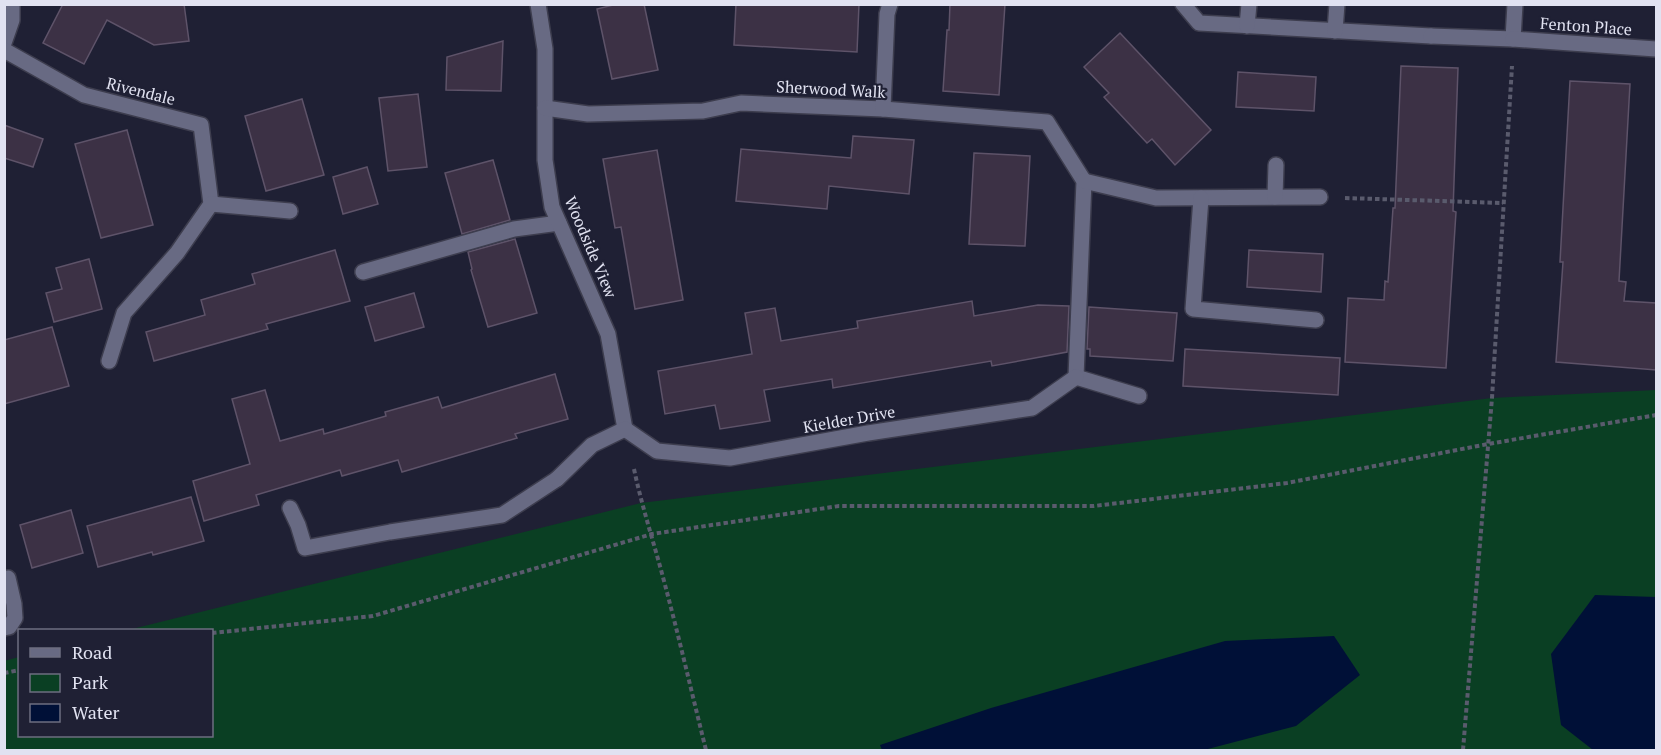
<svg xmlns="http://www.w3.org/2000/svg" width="1661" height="755" viewBox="0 0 1661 755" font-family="'PT Serif',serif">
<rect width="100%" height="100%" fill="#1f2034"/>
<path fill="#0a3f23" d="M 1656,390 L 1656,750 L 5,750 L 4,661 L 19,657 L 20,736 L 212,736 L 212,630 L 128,630 L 641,503 L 1492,398 Z"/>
<g fill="#001037">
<path d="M 1595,595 L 1656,597 L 1656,750 L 1593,750 L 1561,725 L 1551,654 Z"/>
<path d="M 1334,636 L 1360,675 L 1296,726 L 1204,750 L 882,750 L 880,745 L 991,708 L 1225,641 Z"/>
</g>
<g fill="#3c3145" stroke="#5e5369" stroke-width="1.5">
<path d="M 63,4 L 184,4 L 189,41 L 154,45 L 107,20 L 84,64 L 43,43 Z"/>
<path d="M 617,4 L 644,4 L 658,70 L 612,79 L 597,9 Z"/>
<path d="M 736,4 L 859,4 L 857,52 L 734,45 Z"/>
<path d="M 950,4 L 1005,4 L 999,95 L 943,91 L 947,30 L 949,30 Z"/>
<path d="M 1120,33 L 1211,130 L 1175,165 L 1152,139 L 1147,143 L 1104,97 L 1109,93 L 1084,67 Z"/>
<path d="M 503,41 L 501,91 L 446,90 L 447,57 Z"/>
<path d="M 1401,66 L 1458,68 L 1453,211 L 1456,212 L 1446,368 L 1345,362 L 1348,298 L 1384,300 L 1385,281 L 1388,282 L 1393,208 L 1395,208 Z"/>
<path d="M 1238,72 L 1316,77 L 1314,111 L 1236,107 Z"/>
<path d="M 1570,81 L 1630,84 L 1619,281 L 1626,282 L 1624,301 L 1656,303 L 1656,370 L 1556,362 L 1563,262 L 1560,262 Z"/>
<path d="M 418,94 L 427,167 L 388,171 L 379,98 Z"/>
<path d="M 302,99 L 324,175 L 266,191 L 245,116 Z"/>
<path d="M 4,125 L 43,139 L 33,167 L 4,158 Z"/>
<path d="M 127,130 L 153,225 L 101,238 L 75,144 Z"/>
<path d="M 853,136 L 914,140 L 909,194 L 829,186 L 827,209 L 736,201 L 741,149 L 851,158 Z"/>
<path d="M 657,150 L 683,300 L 635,309 L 621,227 L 615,228 L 603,159 Z"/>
<path d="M 974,153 L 1030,156 L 1025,246 L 969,244 Z"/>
<path d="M 493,160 L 510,220 L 462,234 L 445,173 Z"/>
<path d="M 367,167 L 378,204 L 343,214 L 333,177 Z"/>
<path d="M 515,239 L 537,313 L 488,327 L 471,270 L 472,269 L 468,252 Z"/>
<path d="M 335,250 L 350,301 L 266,324 L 268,329 L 154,361 L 146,332 L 205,315 L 201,300 L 255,284 L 252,274 Z"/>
<path d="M 1249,250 L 1323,254 L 1321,292 L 1247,287 Z"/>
<path d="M 89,259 L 102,309 L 54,322 L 46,293 L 62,289 L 56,268 Z"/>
<path d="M 414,293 L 424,327 L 375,341 L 365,307 Z"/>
<path d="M 972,301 L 974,316 L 1038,305 L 1069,306 L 1067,352 L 992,366 L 991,361 L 833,388 L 832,379 L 764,390 L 770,421 L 720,429 L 715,405 L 665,414 L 658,371 L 752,354 L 745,313 L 775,308 L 781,341 L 858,328 L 857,321 Z"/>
<path d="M 1089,307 L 1177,313 L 1173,361 L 1090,356 L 1090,349 L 1087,349 Z"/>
<path d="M 52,327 L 69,386 L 4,404 L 4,340 Z"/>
<path d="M 1185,349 L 1340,358 L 1338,395 L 1183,386 Z"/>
<path d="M 555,374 L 568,419 L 515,434 L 517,438 L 402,472 L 398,460 L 342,476 L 340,470 L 256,495 L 259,505 L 204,521 L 193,481 L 250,464 L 232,399 L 265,390 L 280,441 L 323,429 L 324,434 L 386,416 L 385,412 L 438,397 L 442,408 Z"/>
<path d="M 191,497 L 204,541 L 153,555 L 152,552 L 98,567 L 87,526 Z"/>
<path d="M 71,510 L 83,553 L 32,568 L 20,525 Z"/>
</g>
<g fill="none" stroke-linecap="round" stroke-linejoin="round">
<defs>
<g id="lane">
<path d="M 1183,4 L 1199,23 L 1431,36"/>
<path d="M 1247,26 L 1249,4"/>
<path d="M 1335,31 L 1337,4"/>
<path d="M 363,272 L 514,229 L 559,223"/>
<path d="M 290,508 L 298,525 L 305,548 L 390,532 L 502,515 L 557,479"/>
<path d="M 4,628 L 9,627 L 15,618 L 14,604 L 8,578"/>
</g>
<g id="street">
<path d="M 538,4 L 545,49 L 545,160 L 552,207 L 608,334 L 625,429"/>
<path d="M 1431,36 L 1513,39 L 1515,4"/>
<path d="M 1513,39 L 1656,49"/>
<path d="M 4,43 L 12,20 L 12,4"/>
<path d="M 4,50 L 84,95 L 201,125 L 211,204 L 177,253 L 124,313 L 109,361"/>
<path d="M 545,108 L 588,114 L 703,111 L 741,103 L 883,109 L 1047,122 L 1084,181 L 1076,377"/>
<path d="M 883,109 L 887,14 L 890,4"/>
<path d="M 1084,181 L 1156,198 L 1320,197"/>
<path d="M 1275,197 L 1276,165"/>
<path d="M 1201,198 L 1193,309 L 1316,320"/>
<path d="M 211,204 L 290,211"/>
<path d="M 1076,377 L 1139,396"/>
<path d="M 625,429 L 657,451 L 730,458 L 868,433 L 1032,408 L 1076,377"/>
<path d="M 557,479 L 592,445 L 625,429"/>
</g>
</defs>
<use href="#lane" stroke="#3d3d4e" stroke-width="18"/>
<use href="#street" stroke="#3d3d4e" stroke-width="18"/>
<g stroke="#5a5b6d" stroke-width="4" stroke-dasharray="4.5 3" stroke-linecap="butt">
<path d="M 1345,198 L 1503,203"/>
<path d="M 634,469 C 642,507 654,543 664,581 C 679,637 692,694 706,750"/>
<path d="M 212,633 L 373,616 L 652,534 L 839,506 L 1094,506 L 1287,483 L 1488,444 L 1656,415"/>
<path d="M 4,673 L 20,670"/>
<path d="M 1463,750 L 1492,398 L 1512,66"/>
</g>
<use href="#lane" stroke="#686a83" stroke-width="15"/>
<use href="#street" stroke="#686a83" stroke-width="15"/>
</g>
<g text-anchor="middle" stroke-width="4.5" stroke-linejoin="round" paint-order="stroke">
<g font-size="16" fill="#e1e2f1" stroke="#1f2034">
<text transform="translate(1586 26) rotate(4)" y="6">Fenton Place</text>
<text transform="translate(831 89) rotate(3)" y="6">Sherwood Walk</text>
<text transform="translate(141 91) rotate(14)" y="6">Rivendale</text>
<text transform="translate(591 247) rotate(67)" y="6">Woodside View</text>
<text transform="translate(849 419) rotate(-10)" y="6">Kielder Drive</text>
</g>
</g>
<rect width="1661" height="755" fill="none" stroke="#e1e2f1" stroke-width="12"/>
<rect x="18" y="629" width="195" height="108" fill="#1f2034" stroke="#6d6e80" stroke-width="1.5"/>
<rect x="30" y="648" width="30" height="9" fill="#686a83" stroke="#6d6e80" stroke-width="1.5"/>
<text x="72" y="659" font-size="18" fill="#e1e2f1">Road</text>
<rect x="30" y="674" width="30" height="18" fill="#0a3f23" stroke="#6d6e80" stroke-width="1.5"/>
<text x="72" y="689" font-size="18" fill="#e1e2f1">Park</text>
<rect x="30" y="704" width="30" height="18" fill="#001037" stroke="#6d6e80" stroke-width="1.5"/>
<text x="72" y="719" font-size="18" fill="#e1e2f1">Water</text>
</svg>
